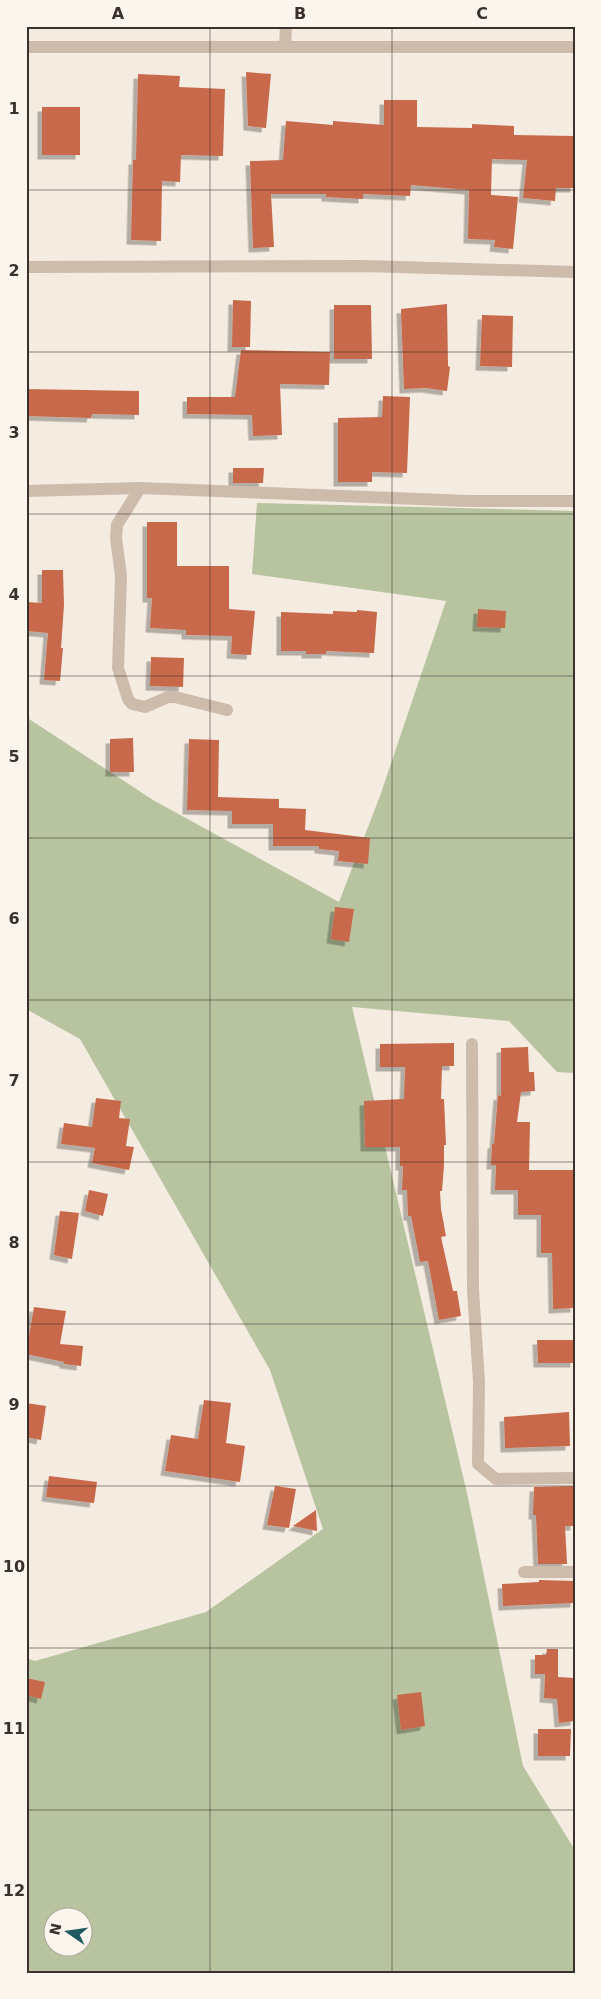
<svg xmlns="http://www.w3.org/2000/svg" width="601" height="1999" viewBox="0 0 601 1999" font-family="'DejaVu Sans',sans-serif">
<defs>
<filter id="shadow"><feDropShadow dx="-4.5" dy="4.5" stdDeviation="0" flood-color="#0004"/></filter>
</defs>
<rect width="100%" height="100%" fill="#f4ebe1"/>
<path fill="#b8c4a0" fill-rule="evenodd" d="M 257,503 L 575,511 L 575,1073 L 557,1072 L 509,1021 L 352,1007 L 467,1493 L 523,1766 L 575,1850 L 575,1973 L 26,1973 L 26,1658 L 35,1661 L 206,1612 L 323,1529 L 270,1370 L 80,1039 L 26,1009 L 26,717 L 153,800 L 339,902 L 380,796 L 446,601 L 252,574 ZM 52,1916 L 82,1916 L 82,1946 L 52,1946 Z"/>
<g fill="#c8694b" filter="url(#shadow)">
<path d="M 246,72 L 271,74 L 266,128 L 248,126 Z"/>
<path d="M 138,74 L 180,76 L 179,87 L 225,89 L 223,156 L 181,155 L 180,182 L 162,181 L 161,241 L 131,240 L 133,160 L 136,160 Z"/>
<path d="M 384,100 L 417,100 L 417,127 L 472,128 L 472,124 L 514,126 L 514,135 L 575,136 L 575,188 L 556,188 L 555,201 L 523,198 L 527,160 L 492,159 L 491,195 L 518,197 L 513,249 L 494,247 L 495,240 L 468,239 L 469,190 L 411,185 L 410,196 L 363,194 L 363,199 L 326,197 L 326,194 L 271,194 L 274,247 L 253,248 L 250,161 L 283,160 L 286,121 L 333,125 L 333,121 L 384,125 Z"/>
<rect x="42" y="107" width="38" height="48"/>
<path d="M 233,300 L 251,301 L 250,347 L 232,347 Z"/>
<path d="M 447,304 L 448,366 L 450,367 L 447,391 L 426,388 L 404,389 L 401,309 Z"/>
<path d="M 334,305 L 371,305 L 372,359 L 334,359 Z"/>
<path d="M 482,315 L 513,316 L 512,367 L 480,366 Z"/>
<path d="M 241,350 L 330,352 L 329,385 L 280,384 L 282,435 L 253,436 L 252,415 L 187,414 L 187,397 L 235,397 Z"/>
<path d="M 26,389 L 139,391 L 139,415 L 92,414 L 91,418 L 26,416 Z"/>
<path d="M 383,396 L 410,397 L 407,473 L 372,472 L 372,482 L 338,482 L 338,418 L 382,417 Z"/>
<path d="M 233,468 L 264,468 L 263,483 L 233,483 Z"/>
<path d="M 147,522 L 177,522 L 177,566 L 229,566 L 229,609 L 255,611 L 251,655 L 231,654 L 232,636 L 186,635 L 186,630 L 150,628 L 152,598 L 147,598 Z"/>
<path d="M 42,570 L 63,570 L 64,605 L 61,648 L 63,648 L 60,681 L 44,680 L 48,633 L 26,631 L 27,602 L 42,603 Z"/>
<path d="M 478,609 L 506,611 L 505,628 L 477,627 Z"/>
<path d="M 357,610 L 377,612 L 374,653 L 326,651 L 326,654 L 306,654 L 306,651 L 281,651 L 281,612 L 333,614 L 333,611 L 357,612 Z"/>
<path d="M 151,657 L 184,658 L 183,687 L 150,686 Z"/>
<path d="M 133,738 L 134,772 L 110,772 L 110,739 Z"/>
<path d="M 189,739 L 219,740 L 218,797 L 279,799 L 279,808 L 306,809 L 305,830 L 370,838 L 368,864 L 338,861 L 339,851 L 319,849 L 319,846 L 273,846 L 273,824 L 232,824 L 232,811 L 187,810 Z"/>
<path d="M 335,907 L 354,909 L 349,942 L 331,939 Z"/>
<path d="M 454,1043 L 454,1066 L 442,1066 L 441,1099 L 444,1099 L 446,1145 L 444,1145 L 444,1165 L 442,1191 L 440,1191 L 441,1209 L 446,1236 L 441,1237 L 453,1291 L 457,1291 L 461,1316 L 439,1320 L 428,1261 L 420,1262 L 411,1216 L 408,1216 L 407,1190 L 402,1190 L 403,1166 L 400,1166 L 400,1147 L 365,1147 L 364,1101 L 404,1099 L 405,1067 L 380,1067 L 380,1044 Z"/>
<path d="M 528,1047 L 529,1072 L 534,1072 L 535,1091 L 521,1092 L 517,1122 L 530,1122 L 529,1170 L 575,1170 L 575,1215 L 573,1215 L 575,1308 L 553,1309 L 552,1253 L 541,1253 L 541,1215 L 518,1215 L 518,1190 L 495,1190 L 496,1165 L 491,1165 L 492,1144 L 494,1144 L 498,1095 L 501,1096 L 501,1048 Z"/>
<path d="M 96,1098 L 121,1101 L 119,1118 L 130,1119 L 126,1146 L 134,1147 L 129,1170 L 92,1163 L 95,1148 L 61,1144 L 64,1123 L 92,1127 Z"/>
<path d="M 89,1190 L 108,1194 L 103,1216 L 85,1211 Z"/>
<path d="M 60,1211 L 79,1213 L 72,1259 L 54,1255 Z"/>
<path d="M 34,1307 L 66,1311 L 60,1344 L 83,1346 L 81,1366 L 64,1364 L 64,1362 L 26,1354 Z"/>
<path d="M 537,1340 L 575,1340 L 575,1363 L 538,1363 Z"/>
<path d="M 204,1400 L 231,1403 L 226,1443 L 245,1446 L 240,1482 L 165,1471 L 171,1435 L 198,1439 Z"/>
<path d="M 26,1403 L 46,1406 L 41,1440 L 26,1437 Z"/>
<path d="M 569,1412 L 570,1446 L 505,1448 L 504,1417 Z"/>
<path d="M 49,1476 L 97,1482 L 94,1503 L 46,1497 Z"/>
<path d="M 275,1486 L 296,1489 L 289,1528 L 267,1525 Z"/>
<path d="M 575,1486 L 575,1526 L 565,1526 L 567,1564 L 538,1564 L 536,1515 L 533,1515 L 534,1487 Z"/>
<path d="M 316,1510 L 317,1531 L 293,1526 Z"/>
<path d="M 539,1580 L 575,1581 L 575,1603 L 503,1606 L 502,1584 L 539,1582 Z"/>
<path d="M 547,1649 L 558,1649 L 558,1677 L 574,1678 L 575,1721 L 559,1723 L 557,1699 L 544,1698 L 545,1674 L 535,1674 L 535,1655 L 546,1655 Z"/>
<path d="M 26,1678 L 45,1682 L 41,1699 L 26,1695 Z"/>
<path d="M 421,1692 L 425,1726 L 401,1730 L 397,1695 Z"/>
<path d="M 538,1729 L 571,1729 L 570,1756 L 538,1756 Z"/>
</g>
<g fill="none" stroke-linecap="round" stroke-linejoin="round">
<g stroke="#cdbbac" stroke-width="12">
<path d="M 26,47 L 575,47"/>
<path d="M 285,47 L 286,26"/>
<path d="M 26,267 L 364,266 L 575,272"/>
<path d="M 140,488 L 117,525 L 116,538 L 121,576 L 118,668 L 128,699 L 132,704 L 145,707 L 168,697 L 175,697 L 227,710"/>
<path d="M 26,491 L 140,488 L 468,501 L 575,501"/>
<path d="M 472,1044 L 473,1290 L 479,1382 L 478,1464 L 496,1479 L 575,1478"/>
<path d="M 524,1572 L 575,1572"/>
</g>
</g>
<path fill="none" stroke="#3b302b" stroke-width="1" stroke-opacity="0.55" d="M 210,26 L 210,1973M 392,26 L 392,1973M 26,190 L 575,190M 26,352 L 575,352M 26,514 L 575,514M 26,676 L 575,676M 26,838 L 575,838M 26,1000 L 575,1000M 26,1162 L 575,1162M 26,1324 L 575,1324M 26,1486 L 575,1486M 26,1648 L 575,1648M 26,1810 L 575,1810"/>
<rect width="601" height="1999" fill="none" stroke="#fbf5ee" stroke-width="55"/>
<g transform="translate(68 1932) rotate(283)"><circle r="24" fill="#fbf5ee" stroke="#aea6a0"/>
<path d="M0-4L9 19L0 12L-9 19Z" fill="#1f5a5e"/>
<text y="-8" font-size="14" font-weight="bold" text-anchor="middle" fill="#3b302b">N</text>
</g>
<rect x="28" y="28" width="546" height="1944" fill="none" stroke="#3b302b" stroke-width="2"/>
<g font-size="16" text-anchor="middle" font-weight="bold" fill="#3b302b">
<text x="118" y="19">A</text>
<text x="300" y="19">B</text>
<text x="482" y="19">C</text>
<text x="14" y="114">1</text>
<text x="14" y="276">2</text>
<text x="14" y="438">3</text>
<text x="14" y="600">4</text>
<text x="14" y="762">5</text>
<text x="14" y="924">6</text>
<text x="14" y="1086">7</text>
<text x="14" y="1248">8</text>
<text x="14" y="1410">9</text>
<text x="14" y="1572">10</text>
<text x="14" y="1734">11</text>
<text x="14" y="1896">12</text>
</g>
</svg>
